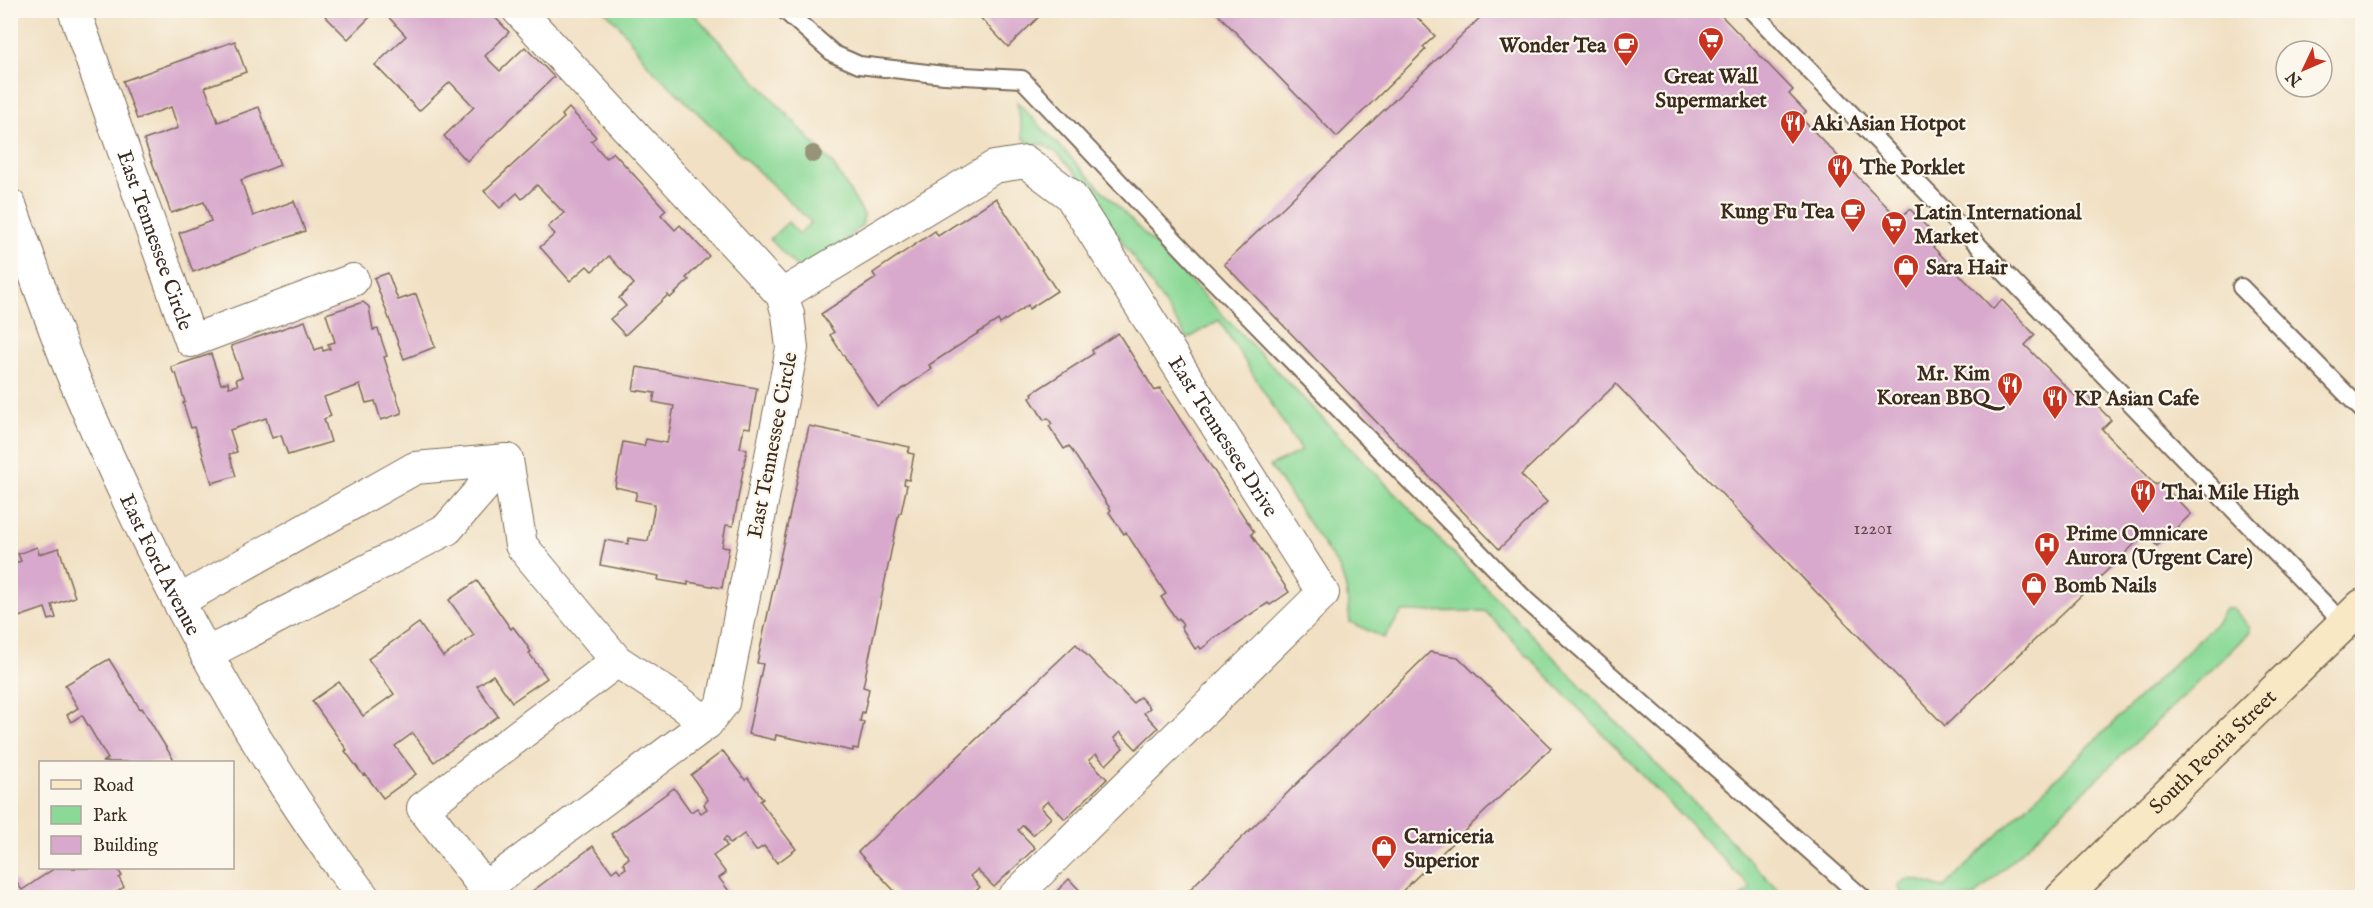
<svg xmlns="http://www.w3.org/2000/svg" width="2373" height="908" viewBox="0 0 2373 908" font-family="'IM FELL English',serif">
<rect width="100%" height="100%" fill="#fbf7ec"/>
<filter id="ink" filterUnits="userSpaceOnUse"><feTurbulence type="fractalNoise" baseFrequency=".0167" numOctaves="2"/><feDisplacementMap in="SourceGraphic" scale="12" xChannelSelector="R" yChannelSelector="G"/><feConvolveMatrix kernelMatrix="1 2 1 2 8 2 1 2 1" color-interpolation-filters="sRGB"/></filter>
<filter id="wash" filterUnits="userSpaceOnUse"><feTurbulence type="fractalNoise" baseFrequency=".008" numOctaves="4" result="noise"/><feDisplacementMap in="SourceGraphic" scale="24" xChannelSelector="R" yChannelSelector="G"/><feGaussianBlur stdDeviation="1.35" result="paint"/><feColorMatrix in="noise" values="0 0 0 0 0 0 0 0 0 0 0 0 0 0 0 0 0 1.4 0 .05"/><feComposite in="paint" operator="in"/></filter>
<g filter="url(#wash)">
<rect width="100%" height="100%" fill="#f1e0c3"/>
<g fill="#8bd997" stroke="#63825a" stroke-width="1.5">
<path d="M 605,11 L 691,11 L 833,164 L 864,215 L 862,225 L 820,265 L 802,272 L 770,239 L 788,222 L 799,234 L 811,222 L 649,66 L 619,25 Z"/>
<path d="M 1017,102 L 1785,897 L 1741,897 L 1751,888 L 1485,611 L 1402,612 L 1384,638 L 1350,622 L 1346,588 L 1340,569 L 1270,466 L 1301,451 L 1219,320 L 1188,339 L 1076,173 L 1057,153 L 1044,145 L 1027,142 L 1023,137 Z"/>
<path d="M 2233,608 L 2250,628 L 2250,632 L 1974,897 L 1910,897 L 1900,891 L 1899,885 C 1909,872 1929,885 1943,888 L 2218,621 L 2225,609 Z"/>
</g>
<g id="blocks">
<g fill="#d8a9cc">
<path d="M 330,10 L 377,10 L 348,39 L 325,16 Z"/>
<path d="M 382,10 L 488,10 L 509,32 L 485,56 L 500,71 L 525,47 L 554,77 L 467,161 L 444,136 L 474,107 L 450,82 L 419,111 L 375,65 L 406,36 Z"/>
<path d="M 973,10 L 1046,10 L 1008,47 Z"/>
<path d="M 1214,10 L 1410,10 L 1435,36 L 1423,47 L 1426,49 L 1337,137 Z"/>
<path d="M 1488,10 L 1716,10 L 1793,90 L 1789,94 L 1806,112 L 1800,117 L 1899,219 L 1910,209 L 1940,241 L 1933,247 L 1993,309 L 2002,300 L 2035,335 L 2025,345 L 2077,398 L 2083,391 L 2111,420 L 2102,429 L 2156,485 L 2160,482 L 2191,514 L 2157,546 L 2145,534 L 1945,726 L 1616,384 L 1521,475 L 1547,502 L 1499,549 L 1224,264 Z"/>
<path d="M 235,41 L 246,72 L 205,87 L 218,122 L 259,107 L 280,165 L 241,180 L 253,216 L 294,201 L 305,231 L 193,272 L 179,233 L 211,221 L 204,202 L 171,213 L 144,140 L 178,128 L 171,107 L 137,119 L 123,81 Z"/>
<path d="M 569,108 L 596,137 L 591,141 L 606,158 L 613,152 L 666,210 L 661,215 L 675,230 L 680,225 L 709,256 L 686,278 L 689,280 L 670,298 L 668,295 L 625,335 L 610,319 L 626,306 L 619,298 L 634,284 L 609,256 L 592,271 L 587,266 L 570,281 L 540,247 L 555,234 L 548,227 L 564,213 L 537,185 L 522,199 L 517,193 L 500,208 L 484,191 L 564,118 L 562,115 Z"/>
<path d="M 996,198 L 1057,291 L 1029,309 L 1028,305 L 1000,324 L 998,320 L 929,365 L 932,369 L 877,406 L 830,335 L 834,332 L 821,314 L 876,278 L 873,273 L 935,231 L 938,236 Z"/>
<path d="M 388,273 L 398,300 L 416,294 L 435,347 L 404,359 L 374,278 Z"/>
<path d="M 363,302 L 369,307 L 373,330 L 378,329 L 387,356 L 384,357 L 402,413 L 381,420 L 375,401 L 366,403 L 360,385 L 324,397 L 331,416 L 324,419 L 331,442 L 288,455 L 281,435 L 272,438 L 266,418 L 230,430 L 237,452 L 229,454 L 236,476 L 212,483 L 194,427 L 191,428 L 183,403 L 185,402 L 176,373 L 174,374 L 171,367 L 211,354 L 221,384 L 228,382 L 229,387 L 238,385 L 236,379 L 242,377 L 231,346 L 305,321 L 315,350 L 322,347 L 323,351 L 330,349 L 328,344 L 335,342 L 326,314 Z"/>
<path d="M 1118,333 L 1155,391 L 1160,388 L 1254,532 L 1251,534 L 1289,592 L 1270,605 L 1268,603 L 1208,642 L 1209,643 L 1201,649 L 1199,646 L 1195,649 L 1181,627 L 1183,625 L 1179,618 L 1177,620 L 1161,597 L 1166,594 L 1129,537 L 1126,532 L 1124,534 L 1109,512 L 1111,510 L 1069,446 L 1064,449 L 1049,426 L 1052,424 L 1048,418 L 1044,420 L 1030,398 L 1033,396 L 1032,393 L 1093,354 L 1092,350 Z"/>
<path d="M 637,367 L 757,388 L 750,428 L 744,427 L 740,448 L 747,449 L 733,526 L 726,525 L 722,547 L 729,548 L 722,588 L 688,582 L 688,585 L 658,580 L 659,576 L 600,565 L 605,540 L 628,544 L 629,538 L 648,541 L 655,504 L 635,500 L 637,492 L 615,487 L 623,442 L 644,446 L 646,439 L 667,443 L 674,406 L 653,402 L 655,393 L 633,390 Z"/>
<path d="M 809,426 L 910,447 L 908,453 L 914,454 L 909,480 L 905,479 L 904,484 L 907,485 L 901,513 L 899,513 L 863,687 L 869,689 L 864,713 L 862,712 L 860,721 L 864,722 L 858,749 L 853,748 L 853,751 L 776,735 L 775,740 L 748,734 L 763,664 L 757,663 Z"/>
<path d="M 37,547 L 39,554 L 59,548 L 75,597 L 52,605 L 56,618 L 49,620 L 45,608 L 10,620 L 10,565 L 21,561 L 18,554 Z"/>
<path d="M 477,581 L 511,629 L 513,627 L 524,641 L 531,652 L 529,653 L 547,678 L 512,702 L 493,675 L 477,686 L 498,716 L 434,762 L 413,733 L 395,746 L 416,774 L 383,798 L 365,774 L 363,775 L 345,751 L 347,750 L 312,701 L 339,682 L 363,716 L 394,694 L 368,659 L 419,623 L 443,657 L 474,635 L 449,600 Z"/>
<path d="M 1076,644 L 1133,703 L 1140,697 L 1150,708 L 1144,713 L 1158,728 L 1136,749 L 1120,732 L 1114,738 L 1123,748 L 1106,765 L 1096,754 L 1089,760 L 1107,779 L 1065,819 L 1048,801 L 1041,807 L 1051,818 L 1033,835 L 1023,825 L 1018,830 L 1035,848 L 994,887 L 977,870 L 970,876 L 980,887 L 969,898 L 957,898 L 952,893 L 947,898 L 901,898 L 858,852 Z"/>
<path d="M 1430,652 L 1458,657 L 1551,748 L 1395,898 L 1181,898 Z"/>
<path d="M 109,659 L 140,709 L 142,708 L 175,762 L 102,762 L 108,759 L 82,715 L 71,722 L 67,715 L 78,708 L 65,685 Z"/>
<path d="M 723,751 L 745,780 L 748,778 L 763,799 L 760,801 L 796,849 L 777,863 L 764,846 L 756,851 L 744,834 L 730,844 L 726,837 L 723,840 L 727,846 L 713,856 L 726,873 L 719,878 L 733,896 L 730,898 L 666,898 L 663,893 L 657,898 L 533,898 L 530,893 L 593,846 L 612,872 L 617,868 L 620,872 L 626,868 L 623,863 L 629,858 L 611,834 L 674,788 L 691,812 L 697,808 L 701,813 L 707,809 L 704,804 L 708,800 L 691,775 Z"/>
<path d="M 55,868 L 117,868 L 122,876 L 119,878 L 124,887 L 115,893 L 117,898 L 13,898 L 16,895 L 10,887 L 10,881 L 14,879 L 22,890 Z"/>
<path d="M 1069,879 L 1087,898 L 1050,898 Z"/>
</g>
</g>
</g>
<g filter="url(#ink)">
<use href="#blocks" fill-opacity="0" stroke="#7b6a58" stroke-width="1.5"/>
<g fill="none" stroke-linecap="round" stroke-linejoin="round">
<defs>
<g id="service">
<path d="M 784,10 L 834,54 L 859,65 L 944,75 L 1022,79 L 1199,266 L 1527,601 L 1863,898"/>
<path d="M 1751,10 L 2344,624"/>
<path d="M 2241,287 L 2362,410"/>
</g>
<g id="minor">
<path id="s1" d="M 74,10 L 191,341 L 353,280"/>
<path d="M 518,10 L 782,295 L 788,314 L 792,348 L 723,703 L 707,723 L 485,888 L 423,808 L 617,661"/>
<path id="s2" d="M 10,205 C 31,262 50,320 73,376 C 150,559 243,739 364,898"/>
<path id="s3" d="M 782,295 L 994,167 L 1026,162 L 1070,195 L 1323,593 L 1013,898"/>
<path d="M 507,460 L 521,545 L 617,661 L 678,701 L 707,723"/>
<path d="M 179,601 L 415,468 L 507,460"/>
<path d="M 206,654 L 447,529 L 507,460"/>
</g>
<g id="secondary">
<path id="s4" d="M 2062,898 L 2362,606"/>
</g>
</defs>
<use href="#service" stroke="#7b6a58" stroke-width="20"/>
<use href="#minor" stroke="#7b6a58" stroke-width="34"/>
<use href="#secondary" stroke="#7b6a58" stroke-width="36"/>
<use href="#service" stroke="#fff" stroke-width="16"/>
<use href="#minor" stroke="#fff" stroke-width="32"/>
<use href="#secondary" stroke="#f8e8c3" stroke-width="33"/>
</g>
<circle fill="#989479" cx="813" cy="154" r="9"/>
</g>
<defs>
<symbol id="supermarket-pin" viewBox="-11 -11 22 30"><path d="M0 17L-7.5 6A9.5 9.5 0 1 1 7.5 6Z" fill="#c8321e" stroke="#fbf7ec"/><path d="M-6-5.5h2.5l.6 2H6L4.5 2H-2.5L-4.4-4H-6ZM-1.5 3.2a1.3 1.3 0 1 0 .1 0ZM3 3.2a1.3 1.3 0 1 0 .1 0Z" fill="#fff"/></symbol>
<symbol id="cafe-pin" viewBox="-11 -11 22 30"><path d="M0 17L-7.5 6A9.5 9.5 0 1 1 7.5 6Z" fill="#c8321e" stroke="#fbf7ec"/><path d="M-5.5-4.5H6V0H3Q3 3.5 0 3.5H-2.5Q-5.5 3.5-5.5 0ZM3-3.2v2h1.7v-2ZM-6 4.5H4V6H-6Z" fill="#fff"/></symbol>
<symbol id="restaurant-pin" viewBox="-11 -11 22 30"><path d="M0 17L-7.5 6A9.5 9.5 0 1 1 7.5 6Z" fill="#c8321e" stroke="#fbf7ec"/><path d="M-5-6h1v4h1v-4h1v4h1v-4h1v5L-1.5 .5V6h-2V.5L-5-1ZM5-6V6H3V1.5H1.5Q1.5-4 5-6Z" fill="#fff"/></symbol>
<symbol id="shop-pin" viewBox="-11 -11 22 30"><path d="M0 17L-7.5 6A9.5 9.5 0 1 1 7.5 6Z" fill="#c8321e" stroke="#fbf7ec"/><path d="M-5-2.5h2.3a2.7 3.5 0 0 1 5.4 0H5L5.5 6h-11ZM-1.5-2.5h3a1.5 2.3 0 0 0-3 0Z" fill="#fff"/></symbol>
<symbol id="hospital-pin" viewBox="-11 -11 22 30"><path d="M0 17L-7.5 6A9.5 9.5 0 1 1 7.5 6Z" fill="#c8321e" stroke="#fbf7ec"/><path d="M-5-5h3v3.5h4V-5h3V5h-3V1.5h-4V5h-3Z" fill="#fff"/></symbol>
</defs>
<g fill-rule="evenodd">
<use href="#supermarket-pin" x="1696" y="25" width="30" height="40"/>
<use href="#cafe-pin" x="1611" y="30" width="30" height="40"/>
<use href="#restaurant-pin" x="1778" y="108" width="30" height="40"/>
<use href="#restaurant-pin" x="1825" y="152" width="30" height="40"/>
<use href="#cafe-pin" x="1838" y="196" width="30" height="40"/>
<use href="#supermarket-pin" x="1879" y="209" width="30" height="40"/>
<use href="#shop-pin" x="1891" y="252" width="30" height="40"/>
<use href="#restaurant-pin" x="1995" y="370" width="30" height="40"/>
<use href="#restaurant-pin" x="2040" y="383" width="30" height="40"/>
<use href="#restaurant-pin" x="2128" y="477" width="30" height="40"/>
<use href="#hospital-pin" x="2032" y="530" width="30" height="40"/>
<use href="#shop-pin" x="2019" y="570" width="30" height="40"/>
<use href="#shop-pin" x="1369" y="833" width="30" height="40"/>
</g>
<g text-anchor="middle" stroke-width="4.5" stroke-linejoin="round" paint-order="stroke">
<g font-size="18" fill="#624a4a">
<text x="1873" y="534">12201</text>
</g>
<g font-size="21" font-weight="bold" fill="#3b2a1e" stroke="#fbf7ec" text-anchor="start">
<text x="1606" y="52" text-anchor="end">Wonder Tea</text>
<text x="1711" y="83" text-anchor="middle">Great Wall<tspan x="1711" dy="24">Supermarket</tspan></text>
<text x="1812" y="130">Aki Asian Hotpot</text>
<text x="1860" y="174">The Porklet</text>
<text x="1834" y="218" text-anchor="end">Kung Fu Tea</text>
<text x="1914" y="219">Latin International<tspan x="1914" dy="24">Market</tspan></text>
<text x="1926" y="274">Sara Hair</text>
<text x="1990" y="380" text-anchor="end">Mr. Kim<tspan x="1990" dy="24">Korean BBQ</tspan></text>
<text x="2074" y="405">KP Asian Cafe</text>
<text x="2162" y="499">Thai Mile High</text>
<text x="2066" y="540">Prime Omnicare<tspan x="2066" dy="24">Aurora (Urgent Care)</tspan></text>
<text x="2054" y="592">Bomb Nails</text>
<text x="1404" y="843">Carniceria<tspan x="1404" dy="24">Superior</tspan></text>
</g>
<g font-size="21" fill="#3b2a1e" stroke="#fbf7ec">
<text dy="7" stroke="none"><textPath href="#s1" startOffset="244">East Tennessee Circle</textPath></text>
<text dy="7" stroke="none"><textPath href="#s3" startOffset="621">East Tennessee Drive</textPath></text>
<text transform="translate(772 445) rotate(-79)" y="7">East Tennessee Circle</text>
<text dy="7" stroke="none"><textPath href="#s2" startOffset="390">East Ford Avenue</textPath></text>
<text dy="7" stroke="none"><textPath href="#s4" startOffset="210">South Peoria Street</textPath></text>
</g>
</g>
<rect width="2373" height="908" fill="none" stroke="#fbf7ec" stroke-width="36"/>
<rect x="39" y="761" width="195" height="108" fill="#fbf7ec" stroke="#aea59a" stroke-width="1.5"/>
<rect x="51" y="780" width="30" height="9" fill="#f8e8c3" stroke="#aea59a" stroke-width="1.5"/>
<text x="93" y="791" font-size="18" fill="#3b2a1e">Road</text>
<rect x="51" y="806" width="30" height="18" fill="#8bd997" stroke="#aea59a" stroke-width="1.5"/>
<text x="93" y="821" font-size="18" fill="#3b2a1e">Park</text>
<rect x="51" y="836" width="30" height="18" fill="#d8a9cc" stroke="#aea59a" stroke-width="1.5"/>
<text x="93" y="851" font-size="18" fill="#3b2a1e">Building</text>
<g transform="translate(2304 69) rotate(226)"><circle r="28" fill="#fbf7ec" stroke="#aea59a" stroke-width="1.5"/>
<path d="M0-4.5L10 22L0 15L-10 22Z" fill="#c8321e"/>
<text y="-9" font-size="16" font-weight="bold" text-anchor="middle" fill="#3b2a1e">N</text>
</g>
</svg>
